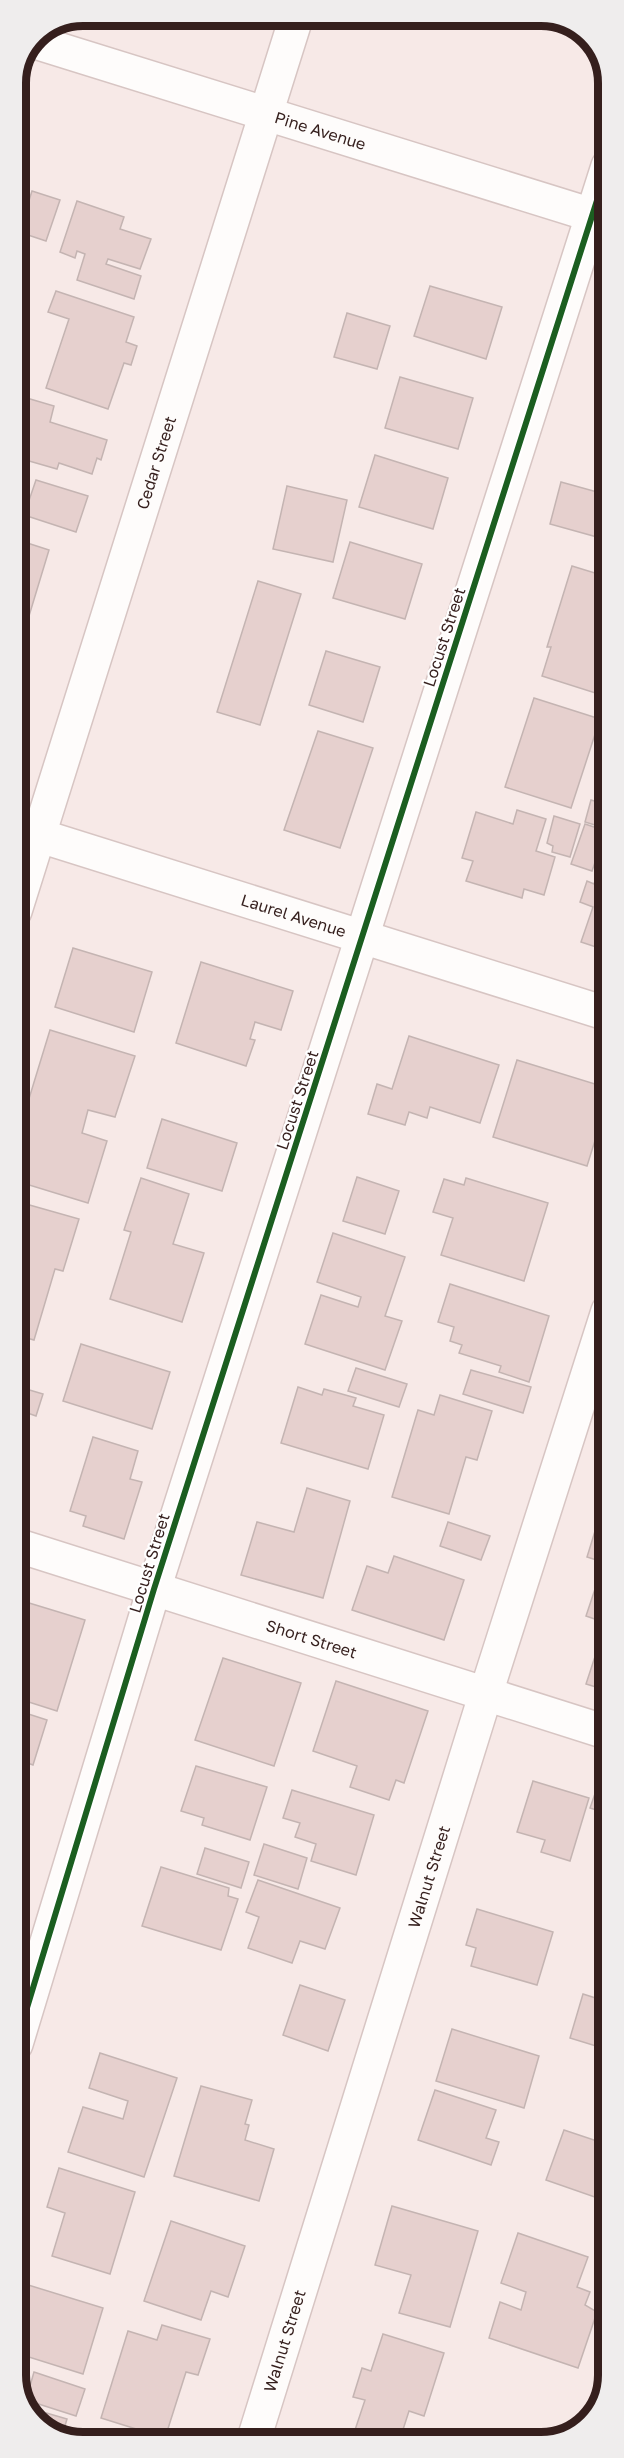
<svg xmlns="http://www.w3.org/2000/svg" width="624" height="2458" viewBox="0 0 624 2458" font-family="'Golos Text',sans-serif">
<rect width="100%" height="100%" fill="#f7e9e7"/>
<g fill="#e6d0ce" stroke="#c4b4b2" stroke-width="1.5">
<path d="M 446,15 L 472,15 L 469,24 Z"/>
<path d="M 32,191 L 60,200 L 46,241 L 19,232 Z"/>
<path d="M 77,201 L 124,217 L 120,229 L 151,239 L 140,269 L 108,259 L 106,264 L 141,276 L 134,299 L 77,280 L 85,254 L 77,251 L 75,258 L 60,252 Z"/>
<path d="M 430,286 L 502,307 L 486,359 L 414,336 Z"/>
<path d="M 56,291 L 134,317 L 126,342 L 137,346 L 131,365 L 124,363 L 108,409 L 46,388 L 69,319 L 48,312 Z"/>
<path d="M 347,313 L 390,326 L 377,369 L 334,357 Z"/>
<path d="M 400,377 L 473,398 L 458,449 L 385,428 Z"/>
<path d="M 20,396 L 54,406 L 50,422 L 107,440 L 101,460 L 97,458 L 92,474 L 59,463 L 57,469 L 15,457 L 15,413 Z"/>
<path d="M 608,412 L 608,444 L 598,441 Z"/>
<path d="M 375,455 L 448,478 L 433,529 L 359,507 Z"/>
<path d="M 36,480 L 88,496 L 76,532 L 24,515 Z"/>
<path d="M 561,482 L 608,495 L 597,537 L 550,524 Z"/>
<path d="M 287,486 L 347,500 L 333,562 L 273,549 Z"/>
<path d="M 15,539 L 49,550 L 22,639 L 15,637 Z"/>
<path d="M 350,542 L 422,564 L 405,619 L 333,598 Z"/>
<path d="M 572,566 L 608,577 L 608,697 L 542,676 L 551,647 L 547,647 Z"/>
<path d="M 258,581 L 301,594 L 260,725 L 217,712 Z"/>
<path d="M 326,651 L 380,667 L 363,722 L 309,705 Z"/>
<path d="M 15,666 L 28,670 L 15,707 Z"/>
<path d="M 534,698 L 600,719 L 571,808 L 505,787 Z"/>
<path d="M 318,731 L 373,748 L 340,848 L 284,830 Z"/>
<path d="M 591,800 L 608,805 L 608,829 L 585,822 Z"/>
<path d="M 517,810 L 546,819 L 536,851 L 555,857 L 544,895 L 524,889 L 522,898 L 466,881 L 473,861 L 462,858 L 476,812 L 513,824 Z"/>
<path d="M 554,816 L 580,824 L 570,857 L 552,852 L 553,846 L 547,843 Z"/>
<path d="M 585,824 L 606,831 L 592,871 L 571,864 Z"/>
<path d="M 602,860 L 608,862 L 608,951 L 581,942 L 593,907 L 580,902 L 587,881 L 594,884 Z"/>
<path d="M 73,948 L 152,972 L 134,1032 L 55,1007 Z"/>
<path d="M 201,962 L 293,991 L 281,1030 L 255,1022 L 250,1039 L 255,1040 L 246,1066 L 176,1043 Z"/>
<path d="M 50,1030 L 135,1056 L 115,1117 L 88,1110 L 82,1133 L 107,1141 L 88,1203 L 16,1181 L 16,1141 Z"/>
<path d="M 409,1036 L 499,1065 L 480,1123 L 430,1107 L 427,1118 L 409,1112 L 405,1125 L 368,1114 L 377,1084 L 392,1089 Z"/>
<path d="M 517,1060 L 608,1088 L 608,1099 L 587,1166 L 493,1137 Z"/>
<path d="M 162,1119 L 237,1143 L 222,1191 L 147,1168 Z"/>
<path d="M 357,1177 L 399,1191 L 385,1234 L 343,1221 Z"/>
<path d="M 141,1178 L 189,1194 L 173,1244 L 204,1253 L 182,1322 L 110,1299 L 131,1232 L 124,1230 Z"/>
<path d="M 466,1178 L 548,1203 L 524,1281 L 441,1255 L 453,1218 L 433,1212 L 444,1179 L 464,1185 Z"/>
<path d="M 26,1204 L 79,1219 L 63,1271 L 55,1269 L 34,1340 L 16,1335 L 16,1337 L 16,1238 Z"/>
<path d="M 333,1233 L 405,1257 L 385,1316 L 402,1321 L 385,1370 L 305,1344 L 321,1295 L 358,1307 L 361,1297 L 317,1282 Z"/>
<path d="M 450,1284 L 549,1316 L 529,1382 L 499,1372 L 501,1366 L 459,1353 L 462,1345 L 450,1341 L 454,1327 L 438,1322 Z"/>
<path d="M 81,1344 L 170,1372 L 152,1429 L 63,1401 Z"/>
<path d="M 356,1368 L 407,1384 L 399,1407 L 348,1391 Z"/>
<path d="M 471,1370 L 531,1387 L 523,1413 L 463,1394 Z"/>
<path d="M 16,1386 L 43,1394 L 36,1416 L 16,1409 Z"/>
<path d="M 298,1387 L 322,1395 L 324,1389 L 356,1398 L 353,1406 L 384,1415 L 368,1469 L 281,1443 Z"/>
<path d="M 440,1395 L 492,1411 L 477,1460 L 466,1457 L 449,1514 L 392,1497 L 418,1410 L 434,1415 Z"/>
<path d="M 93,1437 L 138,1451 L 130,1479 L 142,1482 L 124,1539 L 83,1526 L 86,1516 L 70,1511 Z"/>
<path d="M 307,1488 L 350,1501 L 323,1598 L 241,1575 L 257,1522 L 294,1532 Z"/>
<path d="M 604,1502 L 609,1504 L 609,1564 L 587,1557 Z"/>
<path d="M 448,1522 L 490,1536 L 481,1560 L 440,1546 Z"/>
<path d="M 394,1556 L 464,1580 L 444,1640 L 352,1610 L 367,1566 L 388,1573 Z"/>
<path d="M 595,1589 L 609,1594 L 609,1691 L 586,1684 L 606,1623 L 586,1616 Z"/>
<path d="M 16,1599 L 85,1620 L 57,1711 L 16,1698 L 16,1669 L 23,1645 L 16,1643 Z"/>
<path d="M 223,1658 L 301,1683 L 274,1766 L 195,1740 Z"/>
<path d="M 336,1681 L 428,1711 L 404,1783 L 396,1780 L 389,1800 L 350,1787 L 357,1766 L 313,1751 Z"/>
<path d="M 16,1710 L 47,1720 L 33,1765 L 22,1761 L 16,1782 Z"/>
<path d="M 196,1766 L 267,1787 L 250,1840 L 202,1825 L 204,1818 L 181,1811 Z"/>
<path d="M 604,1768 L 609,1770 L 609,1814 L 590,1808 Z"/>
<path d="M 533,1781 L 589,1798 L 570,1861 L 541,1852 L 545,1840 L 517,1832 Z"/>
<path d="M 292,1790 L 374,1815 L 356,1875 L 311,1861 L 316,1844 L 295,1837 L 300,1823 L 283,1818 Z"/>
<path d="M 609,1821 L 609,1848 L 600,1845 Z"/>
<path d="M 264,1844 L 307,1858 L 298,1889 L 254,1875 Z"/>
<path d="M 205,1848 L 249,1862 L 241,1888 L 197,1874 Z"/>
<path d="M 161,1867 L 229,1888 L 228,1896 L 238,1899 L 221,1950 L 142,1926 Z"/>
<path d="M 258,1880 L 340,1908 L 325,1949 L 300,1941 L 292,1963 L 248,1948 L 259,1917 L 246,1912 Z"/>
<path d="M 477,1909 L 553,1932 L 537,1985 L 471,1966 L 476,1948 L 466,1945 Z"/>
<path d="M 300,1985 L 345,2000 L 328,2051 L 283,2035 Z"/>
<path d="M 609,1989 L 609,2050 L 570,2038 L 583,1994 L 605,2001 Z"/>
<path d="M 452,2029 L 539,2056 L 524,2108 L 436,2081 Z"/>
<path d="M 100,2053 L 177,2078 L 144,2177 L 68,2152 L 83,2107 L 123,2119 L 128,2101 L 89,2088 Z"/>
<path d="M 201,2086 L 252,2100 L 245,2124 L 249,2125 L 245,2140 L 274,2149 L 259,2201 L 174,2176 Z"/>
<path d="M 435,2090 L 496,2110 L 486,2138 L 499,2142 L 491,2165 L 418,2140 Z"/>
<path d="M 564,2130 L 609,2145 L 609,2202 L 546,2180 Z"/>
<path d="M 59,2168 L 135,2192 L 110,2274 L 52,2256 L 65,2213 L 47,2207 Z"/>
<path d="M 392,2206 L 478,2231 L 450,2327 L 399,2313 L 411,2275 L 375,2265 Z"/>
<path d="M 171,2221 L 245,2246 L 228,2297 L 211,2291 L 201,2320 L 144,2301 Z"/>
<path d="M 518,2233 L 588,2257 L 577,2287 L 590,2292 L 585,2305 L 597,2312 L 578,2368 L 489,2338 L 500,2302 L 521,2310 L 526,2292 L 501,2283 Z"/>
<path d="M 25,2284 L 103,2308 L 83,2374 L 16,2353 L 16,2313 Z"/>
<path d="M 162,2325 L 210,2339 L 198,2375 L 186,2372 L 165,2438 L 101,2418 L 128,2331 L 157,2340 Z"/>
<path d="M 383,2334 L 444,2353 L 424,2416 L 409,2411 L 399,2442 L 386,2442 L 354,2433 L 365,2400 L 353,2397 L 362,2368 L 371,2371 Z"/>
<path d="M 34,2372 L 85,2389 L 76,2416 L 26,2400 Z"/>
<path d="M 26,2407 L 67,2419 L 62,2436 L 35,2423 Z"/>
<path d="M 99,2430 L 135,2442 L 95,2442 Z"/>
</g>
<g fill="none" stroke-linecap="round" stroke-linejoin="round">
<defs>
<g id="minor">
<path id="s1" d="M 15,828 L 608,1014"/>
<path id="s2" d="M 15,911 L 297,15"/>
<path id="s3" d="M 16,1545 L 609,1733"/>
<path d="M 16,2044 L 154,1589 L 608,166"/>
<path id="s4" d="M 253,2442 L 486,1693 L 608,1311"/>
</g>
<g id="major">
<path id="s5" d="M 32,41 L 608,220"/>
</g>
</defs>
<use href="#minor" stroke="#d7c5c3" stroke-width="36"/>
<use href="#major" stroke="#d7c5c3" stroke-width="36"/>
<use href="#minor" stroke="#fefcfb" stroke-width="33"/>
<use href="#major" stroke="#fefcfb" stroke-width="33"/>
<defs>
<path id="cycleway" d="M 16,2044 L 154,1589 L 608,166"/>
</defs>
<use href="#cycleway" stroke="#fff" stroke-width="10"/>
<use href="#cycleway" stroke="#1b5e20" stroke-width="6"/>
</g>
<g text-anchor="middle" stroke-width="4.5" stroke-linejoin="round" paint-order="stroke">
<g font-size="16" fill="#351f1d" stroke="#fff">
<text dy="6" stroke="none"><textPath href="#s5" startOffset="302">Pine Avenue</textPath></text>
<text dy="6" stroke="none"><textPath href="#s2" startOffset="470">Cedar Street</textPath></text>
<text transform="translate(444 637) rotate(-72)" y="6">Locust Street</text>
<text dy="6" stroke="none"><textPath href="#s1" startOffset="292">Laurel Avenue</textPath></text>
<text transform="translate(297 1100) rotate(-72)" y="6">Locust Street</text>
<text transform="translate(149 1563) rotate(-73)" y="6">Locust Street</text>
<text dy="6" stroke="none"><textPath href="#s3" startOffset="310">Short Street</textPath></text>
<text dy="6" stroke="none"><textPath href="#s4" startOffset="592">Walnut Street</textPath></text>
<text dy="6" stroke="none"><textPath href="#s4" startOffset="106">Walnut Street</textPath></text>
</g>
</g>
<path d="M0 0H624V2458H0ZM83 26H541A57 57 0 0 1 598 83V2375A57 57 0 0 1 541 2432H83A57 57 0 0 1 26 2375V83A57 57 0 0 1 83 26Z" fill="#efeded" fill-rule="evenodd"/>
<path fill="none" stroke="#351f1d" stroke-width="8" d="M83 26H541A57 57 0 0 1 598 83V2375A57 57 0 0 1 541 2432H83A57 57 0 0 1 26 2375V83A57 57 0 0 1 83 26Z"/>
</svg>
